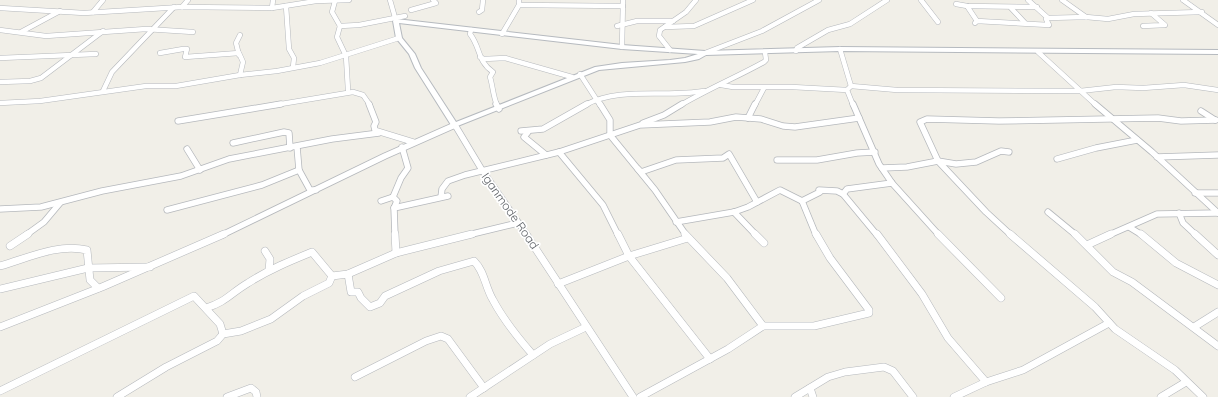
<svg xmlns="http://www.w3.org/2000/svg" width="1218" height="397" viewBox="0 0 1218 397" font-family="Quicksand,sans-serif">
<rect width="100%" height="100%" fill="#f1efe8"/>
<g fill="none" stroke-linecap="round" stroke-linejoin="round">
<defs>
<g id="street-far2">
<path d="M 390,0 L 396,21"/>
<path d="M 921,0 L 938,22"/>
<path d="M 1028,0 L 1048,18 L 1086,17 L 1108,19 L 1134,14 L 1202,12"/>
<path d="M 1062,0 L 1086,17"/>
<path d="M 1183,0 L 1218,25"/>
<path d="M 335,1 L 332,12 L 340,26"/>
<path d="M 956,4 L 967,6 L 1037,7"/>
<path d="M 519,5 L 623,6"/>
<path d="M 286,6 L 289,49 L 294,58 L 293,67"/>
<path d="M 967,6 L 977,21"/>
<path d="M 182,7 L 188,0"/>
<path d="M 0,8 L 84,13 L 182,7 L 272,8 L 316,1 L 349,0"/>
<path d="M 272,8 L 273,0"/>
<path d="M 1011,8 L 1025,23"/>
<path d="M 411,10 L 436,3 L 433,0"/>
<path d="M 93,12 L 103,0"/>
<path d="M 479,12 L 482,10 L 483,0"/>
<path d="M 975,23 L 977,21 L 1049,25 L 1046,19 L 1048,18"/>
<path d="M 340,26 L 337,37 L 346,56 L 348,90"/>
<path d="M 340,26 L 359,25 L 405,16"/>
<path d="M 617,26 L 637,21 L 673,21"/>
<path d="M 1143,26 L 1165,25 L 1151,13"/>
<path d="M 665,27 L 694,26 L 753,0"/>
<path d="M 0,30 L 46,36 L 146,29 L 193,32"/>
<path d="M 471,30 L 470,34 C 481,48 477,61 493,72 L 490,77 C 493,87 493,96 497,105"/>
<path d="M 21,32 L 60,11"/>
<path d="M 502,34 L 519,5 L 519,0"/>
<path d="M 622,47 L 623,0"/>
<path d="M 840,49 L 851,86 L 847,90 L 853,105"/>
<path d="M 670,50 L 659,36 L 660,30 L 686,12 L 696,0"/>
<path d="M 796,51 L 797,48 L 828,30 L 850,24 L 887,0"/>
<path d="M 1038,52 L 1096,105"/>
<path d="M 160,53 L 183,49 L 187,49 L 185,57 L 239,53 L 243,62 L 240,75"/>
<path d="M 705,53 L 762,31 L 819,0"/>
<path d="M 239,55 L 236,43 L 240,35"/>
<path d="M 480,57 L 484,59 L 505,58 L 572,77"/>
<path d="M 0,58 L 96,54"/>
<path d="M 580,74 L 600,105"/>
<path d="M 0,82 L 30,81 L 41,78 L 103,31"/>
<path d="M 721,85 L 733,87 L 792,87 L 847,90"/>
<path d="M 851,86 L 897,90 L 1080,91 L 1116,87 L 1143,88 L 1184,85 L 1218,90"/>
<path d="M 103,91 L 112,72 L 174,7"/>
<path d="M 0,103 L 40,101 L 146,86 L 176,86 L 240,75 L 277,71 L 320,63 L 399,38"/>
<path d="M 275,105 L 353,92 L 363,95 L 370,105"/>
<path d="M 585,105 C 621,86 666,98 704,91"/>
<path d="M 681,105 C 708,89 737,77 764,62 L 766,60 L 765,52"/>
<path d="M 755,105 L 764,88"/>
</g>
<g id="street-far1">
<path d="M 369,104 L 376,122 L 374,126 L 375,130"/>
<path d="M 496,104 L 499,109"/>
<path d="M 600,104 L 610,120 L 610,135 L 655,190 L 686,235"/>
<path d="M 853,104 L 879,164 L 892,183 L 939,235"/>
<path d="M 1095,104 L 1152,152 L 1218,213"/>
<path d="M 1201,111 L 1215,120"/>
<path d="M 748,118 L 755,104"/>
<path d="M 178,121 L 281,104"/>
<path d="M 643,123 L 664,115 L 682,104"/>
<path d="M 377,131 L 413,142"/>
<path d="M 521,131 L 543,129 L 587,104"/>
<path d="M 528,132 L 524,137 L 546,155"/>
<path d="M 233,143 L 284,132 L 289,133 L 290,148"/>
<path d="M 297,147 L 299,170 L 310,190 L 316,190"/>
<path d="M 187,149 L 200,170"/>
<path d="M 559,152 L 603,205 L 618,235"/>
<path d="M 1157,157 L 1218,155"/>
<path d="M 1057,159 L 1096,148 L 1137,140"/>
<path d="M 777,160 L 817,160 L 857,153 L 875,152"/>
<path d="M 882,168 L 907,167 L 938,161 L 956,164 L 976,162 L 1001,151 L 1009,152"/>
<path d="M 638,169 L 641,172 L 676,160 L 723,158 L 729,154 L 757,202"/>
<path d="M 1195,193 L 1218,193"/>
<path d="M 843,194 L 847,189 L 892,183"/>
<path d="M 441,197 L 442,189 L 448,181 L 465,175 L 559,152 L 640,125 L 710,122 L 736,117 L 761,119 L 783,126 L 795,127 L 859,118"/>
<path d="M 381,201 L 393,197"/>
<path d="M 802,201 L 816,235"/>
<path d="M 394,208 L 448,196"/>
<path d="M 0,209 L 41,207 L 102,191 L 181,176 L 229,159 L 332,139 L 379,133"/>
<path d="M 167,210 L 262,185 L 299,170"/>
<path d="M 734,212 L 756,235"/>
<path d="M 1048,212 L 1076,235"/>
<path d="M 1179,213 L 1183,223 L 1196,235"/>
<path d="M 676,222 L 734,212 L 748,207 L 780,190 L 802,201 L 820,192 L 819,190 L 837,191 L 843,194 L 877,235"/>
<path d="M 1129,227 L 1142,235"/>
<path d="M 26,235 L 44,222 L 60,203"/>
<path d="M 222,235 L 385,156 L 455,125 L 482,170 L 527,235"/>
<path d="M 395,235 L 394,208 L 397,201 L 393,197 L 401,178 L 408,168 L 402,147"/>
<path d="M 468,235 L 518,223"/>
<path d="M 1011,235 L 986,212 L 938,161 L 920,122 L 927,119 L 999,121 L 1158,118 L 1181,121 L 1216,120"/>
<path d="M 1109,235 L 1157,214 L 1218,213"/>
</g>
<g id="street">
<path d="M 395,234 L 396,253"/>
<path d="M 526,234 L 633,397"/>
<path d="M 618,234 L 629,256 L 710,359"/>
<path d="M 685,234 L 727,278 L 763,326"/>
<path d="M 755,234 L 764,243"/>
<path d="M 877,234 L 922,294 L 948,338 L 986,382"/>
<path d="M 938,234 L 1001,298"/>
<path d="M 1010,234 L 1095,307 L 1115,329 L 1175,370 L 1203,397"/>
<path d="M 1075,234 L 1113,272 L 1132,282 L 1218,346"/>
<path d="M 1141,234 L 1176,263 L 1218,285"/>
<path d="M 1195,234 L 1218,255"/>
<path d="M 1087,245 L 1111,234"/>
<path d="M 10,246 L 28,234"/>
<path d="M 265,251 L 270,259 L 269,270"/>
<path d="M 0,266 C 28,258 58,243 87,250 L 90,280 L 98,288"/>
<path d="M 348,274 L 351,292 L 358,292 L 361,298 L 370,307 L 380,303 L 385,296 L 439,271 L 474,261 C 485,272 485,287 493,300 C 503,319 519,339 533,355"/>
<path d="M 332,276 L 348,274 L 396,253 L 472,234"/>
<path d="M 558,284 L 629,256 L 688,238"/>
<path d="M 0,289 L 88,268 L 150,267"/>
<path d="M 206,308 C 226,302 231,293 248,283 C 268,270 290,261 312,252 L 332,276"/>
<path d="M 0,327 L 102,287 L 224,234"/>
<path d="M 1194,327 L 1218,312"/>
<path d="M 355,377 L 426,341 L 441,336 L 448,339 L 484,388"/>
<path d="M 810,388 L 813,397"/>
<path d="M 0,391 L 194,296 L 220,324 L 223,334"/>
<path d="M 117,397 L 166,367 L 217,341 L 223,334 L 241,331 L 271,319 L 303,296 L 329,283 L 332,276"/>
<path d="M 227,397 L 251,388 L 256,392 L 257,397"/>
<path d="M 470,397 L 550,344 L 586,327"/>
<path d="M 640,397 L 728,349 L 763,326 L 814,326 L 869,313 L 869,310 L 830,258 L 816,234"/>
<path d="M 795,397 L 828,377 L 845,372 L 884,367 L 893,371 L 913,397"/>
<path d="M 954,397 L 986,382 L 1023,370 L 1109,323"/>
<path d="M 1161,397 L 1186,382"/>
</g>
<path id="secondary" d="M 396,19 L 622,45 L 705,51 L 840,47 L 1218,50 L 1218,54 L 840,51 L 706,55 L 699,59 L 685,62 L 599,70 L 455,127 L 451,125 L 415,68 L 409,54 L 396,38 L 393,21 ZM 399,23 L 622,49 L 698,54 L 685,58 L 670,60 L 622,63 L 595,67 L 456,122 L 421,68 L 415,54 L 402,38 Z"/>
</defs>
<use href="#street-far2" stroke="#b5b8bc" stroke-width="5.5"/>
<use href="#street-far1" stroke="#b5b8bc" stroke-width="7"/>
<use href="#street" stroke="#b5b8bc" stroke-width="8"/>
<use href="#secondary" stroke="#b6babf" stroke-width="2"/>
<use href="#street-far2" stroke="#fff" stroke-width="4.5"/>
<use href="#street-far1" stroke="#fff" stroke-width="5.5"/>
<use href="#street" stroke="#fff" stroke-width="7"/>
<use href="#secondary" fill="#fff" fill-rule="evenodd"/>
</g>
<g text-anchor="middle" stroke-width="3.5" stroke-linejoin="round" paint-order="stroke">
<g font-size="12" fill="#5f6368" stroke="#fff">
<text transform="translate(510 211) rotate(55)" y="4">Iganmode Road</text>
</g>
</g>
</svg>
